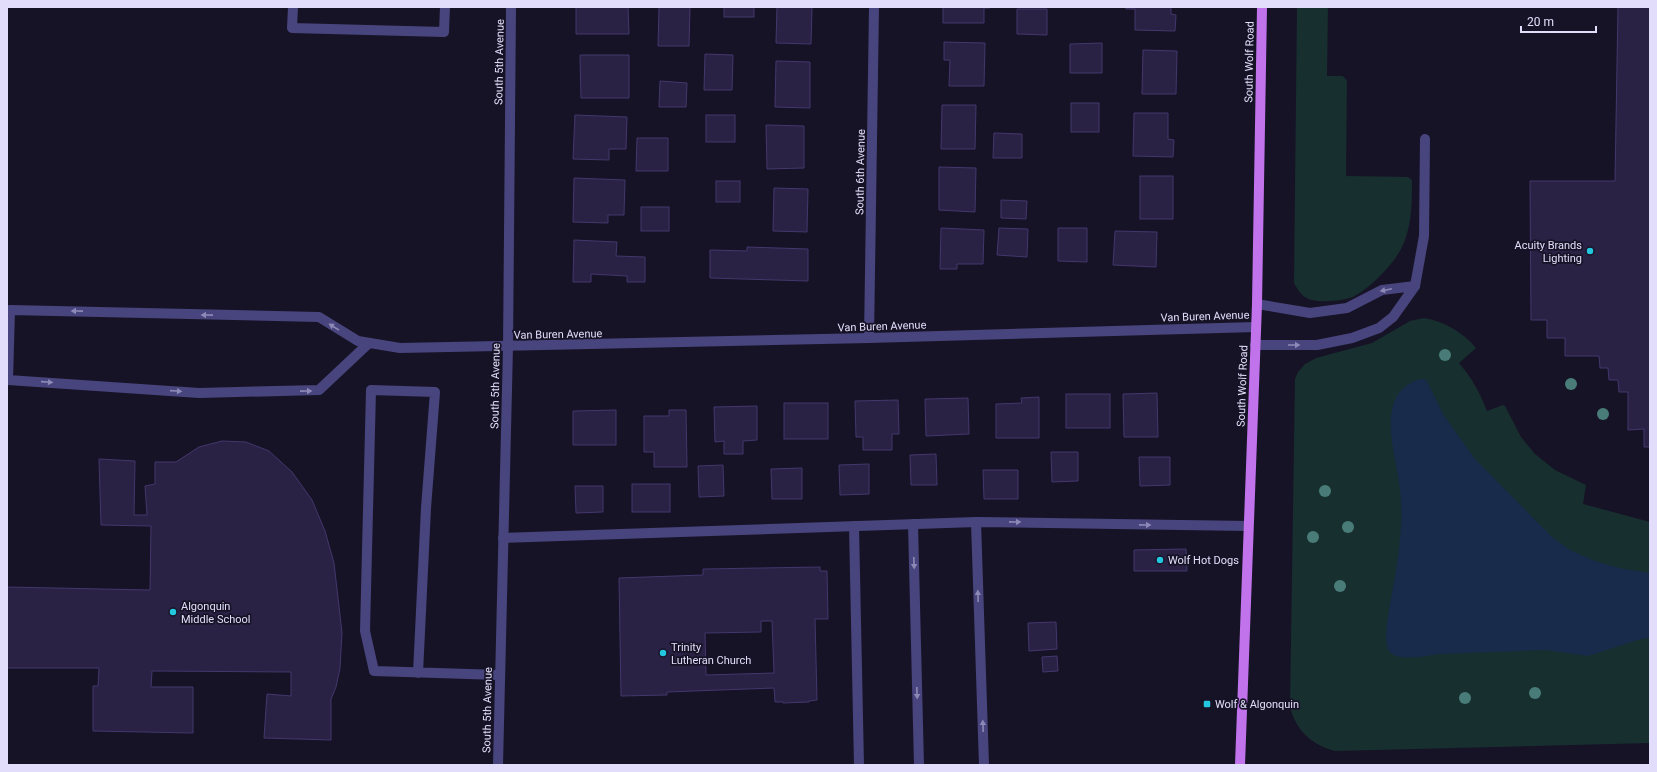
<svg xmlns="http://www.w3.org/2000/svg" width="1657" height="772" viewBox="0 0 1657 772" font-family="Roboto,sans-serif">
<rect width="100%" height="100%" fill="#171326"/>
<g fill="#172f2f">
<path d="M 1297,7 L 1328,7 L 1327,76 L 1343,76 L 1347,81 L 1346,176 L 1408,177 L 1412,180 C 1412,203 1412,228 1401,249 C 1392,266 1370,288 1353,297 C 1343,301 1314,304 1305,297 C 1300,294 1297,288 1294,283 Z"/>
<path d="M 1424,318 C 1443,321 1463,332 1476,348 L 1459,363 C 1472,378 1480,393 1487,411 L 1503,405 L 1505,406 L 1521,437 L 1535,454 L 1555,470 L 1586,485 L 1583,504 L 1650,522 L 1650,743 L 1335,751 C 1312,745 1295,730 1290,706 L 1295,379 L 1298,372 L 1305,364 L 1316,358 L 1372,343 L 1410,321 Z"/>
</g>
<path fill="#182b4a" d="M 1420,379 L 1424,379 L 1427,381 L 1443,414 L 1475,459 L 1552,537 L 1570,550 L 1595,561 L 1619,568 L 1650,573 L 1650,638 L 1641,639 L 1588,656 L 1546,650 L 1438,654 C 1427,656 1396,662 1389,651 C 1381,639 1393,592 1395,576 C 1398,559 1400,542 1401,525 C 1402,513 1401,500 1400,489 C 1396,454 1373,393 1420,379 Z"/>
<g fill="#2a2244" stroke="#43376d" fill-rule="evenodd">
<path d="M 576,7 L 628,7 L 629,34 L 576,34 Z"/>
<path d="M 659,7 L 690,7 L 689,46 L 658,46 Z"/>
<rect x="724" y="7" width="30" height="10"/>
<path d="M 777,7 L 812,7 L 811,44 L 776,43 Z"/>
<path d="M 943,7 L 990,7 L 990,8 L 984,8 L 984,23 L 943,23 Z"/>
<path d="M 1126,7 L 1171,7 L 1171,14 L 1176,15 L 1175,31 L 1135,30 L 1135,9 L 1126,9 Z"/>
<path d="M 1618,7 L 1650,7 L 1650,447 L 1644,447 L 1644,429 L 1628,430 L 1628,392 L 1619,392 L 1618,380 L 1609,380 L 1608,368 L 1600,368 L 1599,356 L 1565,356 L 1565,338 L 1547,338 L 1547,320 L 1531,320 L 1530,181 L 1615,181 Z"/>
<path d="M 1017,9 L 1047,9 L 1047,35 L 1017,34 Z"/>
<path d="M 944,42 L 985,43 L 984,86 L 949,86 L 950,60 L 944,60 Z"/>
<path d="M 1102,43 L 1102,73 L 1070,73 L 1070,44 Z"/>
<path d="M 1143,50 L 1177,51 L 1176,94 L 1142,94 Z"/>
<path d="M 705,54 L 733,55 L 732,90 L 704,90 Z"/>
<path d="M 580,55 L 629,55 L 629,98 L 581,98 Z"/>
<path d="M 776,61 L 810,62 L 810,108 L 775,107 Z"/>
<path d="M 660,81 L 687,83 L 686,107 L 659,107 Z"/>
<rect x="1071" y="103" width="28" height="29"/>
<path d="M 942,105 L 976,105 L 975,149 L 941,149 Z"/>
<path d="M 1134,113 L 1168,113 L 1168,139 L 1174,140 L 1173,157 L 1133,156 Z"/>
<path d="M 575,115 L 627,117 L 626,149 L 609,149 L 609,160 L 573,159 Z"/>
<rect x="706" y="115" width="29" height="27"/>
<path d="M 766,125 L 804,126 L 804,168 L 767,169 Z"/>
<path d="M 994,133 L 1022,134 L 1022,158 L 993,158 Z"/>
<path d="M 637,138 L 668,138 L 668,171 L 636,171 Z"/>
<path d="M 939,167 L 976,168 L 975,212 L 939,210 Z"/>
<rect x="1140" y="176" width="33" height="43"/>
<path d="M 574,178 L 625,180 L 624,215 L 608,215 L 608,223 L 573,222 Z"/>
<rect x="716" y="181" width="24" height="21"/>
<path d="M 774,188 L 808,189 L 807,232 L 773,231 Z"/>
<path d="M 1001,200 L 1027,201 L 1026,219 L 1001,218 Z"/>
<rect x="641" y="207" width="28" height="24"/>
<path d="M 941,228 L 984,230 L 983,264 L 957,264 L 957,269 L 940,269 Z"/>
<path d="M 999,228 L 1028,229 L 1027,257 L 997,255 Z"/>
<path d="M 1058,228 L 1087,228 L 1087,262 L 1058,261 Z"/>
<path d="M 1115,231 L 1157,232 L 1156,267 L 1113,265 Z"/>
<path d="M 574,240 L 617,242 L 616,256 L 645,257 L 645,282 L 627,282 L 627,276 L 591,274 L 591,282 L 573,282 Z"/>
<path d="M 747,247 L 808,249 L 808,281 L 710,278 L 710,250 L 747,251 Z"/>
<path d="M 1157,393 L 1158,437 L 1124,437 L 1123,394 Z"/>
<rect x="1066" y="394" width="44" height="34"/>
<path d="M 1039,397 L 1039,438 L 996,438 L 996,404 L 1022,403 L 1021,398 Z"/>
<path d="M 968,398 L 969,434 L 926,436 L 925,399 Z"/>
<path d="M 898,400 L 899,434 L 892,434 L 892,450 L 863,450 L 863,437 L 856,437 L 855,401 Z"/>
<rect x="784" y="403" width="44" height="36"/>
<path d="M 757,406 L 757,440 L 743,441 L 743,454 L 724,454 L 724,441 L 715,442 L 714,407 Z"/>
<path d="M 616,410 L 616,445 L 573,445 L 573,411 Z"/>
<path d="M 669,410 L 686,410 L 687,467 L 654,467 L 654,452 L 644,452 L 644,416 L 669,416 Z"/>
<path d="M 222,441 L 246,442 L 269,451 L 292,472 L 312,500 L 325,531 L 334,563 L 342,633 L 340,668 L 336,687 L 331,699 L 331,740 L 264,738 L 267,694 L 291,696 L 291,672 L 152,671 L 151,687 L 193,687 L 193,733 L 93,731 L 93,686 L 98,686 L 99,668 L 7,668 L 7,587 L 150,590 L 151,526 L 101,525 L 99,459 L 135,461 L 134,515 L 147,515 L 145,486 L 155,484 L 155,462 L 176,462 L 199,447 Z"/>
<path d="M 1051,452 L 1078,452 L 1078,481 L 1052,482 Z"/>
<path d="M 936,454 L 937,485 L 911,485 L 910,455 Z"/>
<path d="M 1139,457 L 1170,457 L 1170,485 L 1140,486 Z"/>
<path d="M 869,464 L 869,494 L 840,495 L 839,465 Z"/>
<path d="M 723,465 L 724,496 L 699,497 L 698,466 Z"/>
<path d="M 802,468 L 802,499 L 772,499 L 771,469 Z"/>
<path d="M 983,470 L 1018,470 L 1018,499 L 984,499 Z"/>
<rect x="632" y="484" width="38" height="28"/>
<path d="M 575,486 L 603,486 L 603,512 L 576,513 Z"/>
<path d="M 1186,549 L 1187,571 L 1134,571 L 1134,550 Z"/>
<path d="M 820,567 L 820,571 L 827,571 L 828,619 L 815,619 L 817,700 L 809,701 L 809,702 L 783,703 L 783,702 L 775,702 L 774,688 L 667,692 L 667,695 L 621,696 L 619,578 L 703,575 L 703,569 ZM 761,621 L 772,621 L 774,673 L 706,675 L 705,633 L 761,632 Z"/>
<path d="M 1056,622 L 1057,649 L 1029,651 L 1028,623 Z"/>
<path d="M 1057,656 L 1058,671 L 1043,672 L 1042,657 Z"/>
</g>
<g fill="none" stroke-linecap="round" stroke-linejoin="round">
<g stroke="#48457e" stroke-width="10">
<path d="M 293,7 L 292,28 L 444,32 L 445,7"/>
<path d="M 1415,286 L 1424,236 L 1425,139"/>
<path d="M 869,338 L 874,7"/>
<path d="M 369,343 L 319,390 L 199,393 L 8,380 L 10,310 L 319,317 L 358,341 L 400,348 L 869,338 L 1256,327"/>
<path d="M 1255,345 L 1317,345 L 1352,338 L 1379,328 L 1393,317 L 1415,286 L 1382,290 L 1347,308 L 1310,313 L 1257,304"/>
<path d="M 976,522 L 984,765"/>
<path d="M 913,524 L 919,765"/>
<path d="M 854,526 L 859,765"/>
<path d="M 503,538 L 976,522 L 1248,526"/>
<path d="M 418,673 L 426,508 L 435,392 L 371,390 L 365,631 L 374,671 L 500,675"/>
<path d="M 498,765 L 508,347 L 511,7"/>
</g>
<path stroke="#c173eb" stroke-width="10" d="M 1240,765 L 1257,304 L 1262,7"/>
</g>
<g fill="#497c78">
<circle cx="1445" cy="355" r="6"/>
<circle cx="1571" cy="384" r="6"/>
<circle cx="1603" cy="414" r="6"/>
<circle cx="1325" cy="491" r="6"/>
<circle cx="1348" cy="527" r="6"/>
<circle cx="1313" cy="537" r="6"/>
<circle cx="1340" cy="586" r="6"/>
<circle cx="1535" cy="693" r="6"/>
<circle cx="1465" cy="698" r="6"/>
</g>
<defs><path id="oneway-solid" d="M-6-.8H1V-3.2L6.5 0L1 3.2V.8H-6Z"/></defs>
<g fill="#8d89b6">
<use href="#oneway-solid" transform="translate(1386 290) rotate(168)"/>
<use href="#oneway-solid" transform="translate(77 311) rotate(-179)"/>
<use href="#oneway-solid" transform="translate(207 315) rotate(-179)"/>
<use href="#oneway-solid" transform="translate(334 327) rotate(-148)"/>
<use href="#oneway-solid" transform="translate(1294 345)"/>
<use href="#oneway-solid" transform="translate(47 382) rotate(4)"/>
<use href="#oneway-solid" transform="translate(176 391) rotate(4)"/>
<use href="#oneway-solid" transform="translate(306 391) rotate(-1)"/>
<use href="#oneway-solid" transform="translate(1015 522) rotate(1)"/>
<use href="#oneway-solid" transform="translate(1145 525) rotate(1)"/>
<use href="#oneway-solid" transform="translate(914 563) rotate(88)"/>
<use href="#oneway-solid" transform="translate(978 596) rotate(-92)"/>
<use href="#oneway-solid" transform="translate(917 693) rotate(88)"/>
<use href="#oneway-solid" transform="translate(983 726) rotate(-92)"/>
</g>
<g fill="#23c8e0" stroke="#171326" stroke-width="1.5">
<circle cx="1590" cy="251" r="4"/>
<circle cx="1160" cy="560" r="4"/>
<circle cx="173" cy="612" r="4"/>
<circle cx="663" cy="653" r="4"/>
<rect x="1203" y="700" width="8" height="8" rx="2"/>
</g>
<g text-anchor="middle" stroke-width="3.5" stroke-linejoin="round" paint-order="stroke">
<g font-size="11" fill="#e1ddfa" stroke="#171326">
<text transform="translate(499 62) rotate(-89)" y="4">South 5th Avenue</text>
<text transform="translate(1249 62) rotate(-89)" y="4">South Wolf Road</text>
<text transform="translate(860 172) rotate(-89)" y="4">South 6th Avenue</text>
<text transform="translate(1205 316) rotate(-2)" y="4">Van Buren Avenue</text>
<text transform="translate(882 326) rotate(-2)" y="4">Van Buren Avenue</text>
<text transform="translate(558 334) rotate(-1)" y="4">Van Buren Avenue</text>
<text transform="translate(495 386) rotate(-89)" y="4">South 5th Avenue</text>
<text transform="translate(1242 386) rotate(-88)" y="4">South Wolf Road</text>
<text transform="translate(487 710) rotate(-89)" y="4">South 5th Avenue</text>
</g>
<g font-size="11" fill="#e1ddfa" stroke="#171326" text-anchor="start">
<text x="1582" y="249" text-anchor="end">Acuity Brands<tspan x="1582" dy="13">Lighting</tspan></text>
<text x="1168" y="564">Wolf Hot Dogs</text>
<text x="181" y="610">Algonquin<tspan x="181" dy="13">Middle School</tspan></text>
<text x="671" y="651">Trinity<tspan x="671" dy="13">Lutheran Church</tspan></text>
<text x="1215" y="708">Wolf &amp; Algonquin</text>
</g>
</g>
<rect width="1657" height="772" fill="none" stroke="#e1ddfa" stroke-width="16"/>
<path d="M1521 26v6h75v-6" fill="none" stroke="#e1ddfa" stroke-width="2"/>
<text x="1527" y="26" font-size="12" fill="#e1ddfa" stroke="#171326" stroke-width="3" paint-order="stroke">20 m</text>
</svg>
